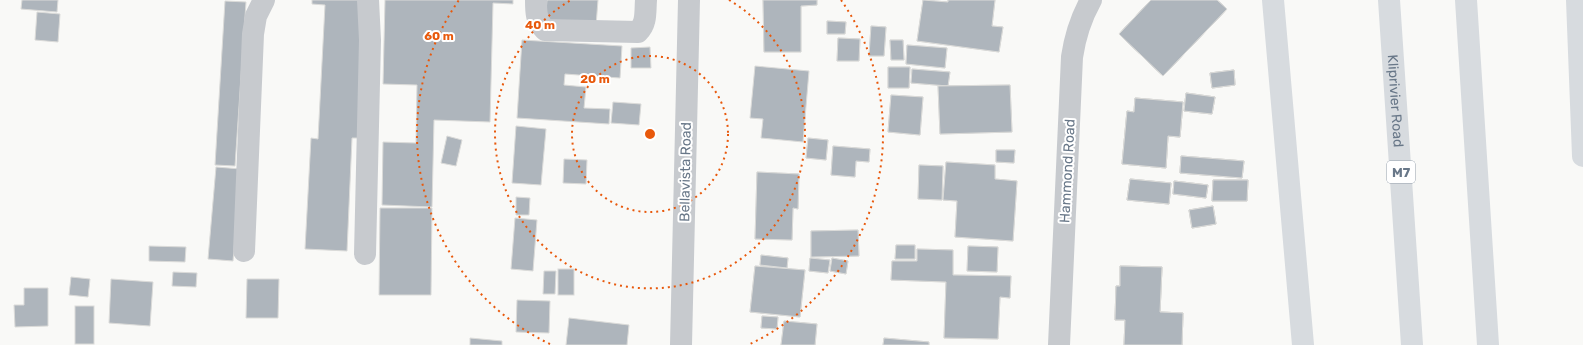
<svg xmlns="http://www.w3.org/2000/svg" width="1583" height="345" viewBox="0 0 1583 345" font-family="Rubik,sans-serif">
<rect width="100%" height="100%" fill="#f9f9f7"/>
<g fill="#aeb5bc" stroke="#dbdbd9">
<path d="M 22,0 L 58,0 L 57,12 L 21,9 Z"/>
<path d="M 312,0 L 365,0 L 359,138 L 352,138 L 347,251 L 305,249 L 311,138 L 318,139 L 325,5 L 312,4 Z"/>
<path d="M 385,0 L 513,0 L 513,4 L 493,3 L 490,122 L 434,120 L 432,207 L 382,205 L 383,142 L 416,143 L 417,85 L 383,84 Z"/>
<path d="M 547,0 L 598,0 L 596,26 L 545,22 Z"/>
<path d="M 763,0 L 817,0 L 817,5 L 801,6 L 801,52 L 764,52 Z"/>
<path d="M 763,0 L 817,0 L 817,5 L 801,6 L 801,52 L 764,52 Z"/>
<path d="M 923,0 L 948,2 L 948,0 L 995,0 L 992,26 L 1003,27 L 999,52 L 917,41 Z"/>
<path d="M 923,0 L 948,2 L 948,0 L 995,0 L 992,26 L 1003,27 L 999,52 L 917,41 Z"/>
<path d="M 1151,0 L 1217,0 L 1227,9 L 1163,76 L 1119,34 Z"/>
<path d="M 1151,0 L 1217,0 L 1227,9 L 1163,76 L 1119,34 Z"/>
<path d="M 1151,0 L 1217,0 L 1227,9 L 1163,76 L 1119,34 Z"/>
<path d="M 1151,0 L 1217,0 L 1227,9 L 1163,76 L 1119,34 Z"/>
<path d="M 225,1 L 246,2 L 235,166 L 215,165 Z"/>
<path d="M 37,12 L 60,14 L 58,42 L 35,40 Z"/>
<path d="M 827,21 L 846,22 L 845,34 L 827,34 Z"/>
<path d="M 827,21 L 846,22 L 845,34 L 827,34 Z"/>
<path d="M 871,26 L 886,27 L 884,56 L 869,56 Z"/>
<path d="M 871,26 L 886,27 L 884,56 L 869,56 Z"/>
<path d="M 838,38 L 860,39 L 859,61 L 837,61 Z"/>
<path d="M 838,38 L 860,39 L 859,61 L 837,61 Z"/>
<path d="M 522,40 L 622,46 L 620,78 L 565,74 L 564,85 L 586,87 L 584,108 L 610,109 L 609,124 L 517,118 Z"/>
<path d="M 890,40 L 903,40 L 904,60 L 891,60 Z"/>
<path d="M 890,40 L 903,40 L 904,60 L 891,60 Z"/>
<path d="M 907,45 L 947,48 L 945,68 L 906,64 Z"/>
<path d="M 907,45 L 947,48 L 945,68 L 906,64 Z"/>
<path d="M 650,47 L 651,68 L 631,68 L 631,48 Z"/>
<path d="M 755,66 L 809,71 L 803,142 L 761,138 L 763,119 L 750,118 Z"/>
<path d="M 888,67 L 910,67 L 909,88 L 888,88 Z"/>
<path d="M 888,67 L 910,67 L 909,88 L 888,88 Z"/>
<path d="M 912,69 L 950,72 L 948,86 L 911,83 Z"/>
<path d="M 912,69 L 950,72 L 948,86 L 911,83 Z"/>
<path d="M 1234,70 L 1235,85 L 1212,88 L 1210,73 Z"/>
<path d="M 1234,70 L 1235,85 L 1212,88 L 1210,73 Z"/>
<path d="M 1234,70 L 1235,85 L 1212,88 L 1210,73 Z"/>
<path d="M 1234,70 L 1235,85 L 1212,88 L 1210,73 Z"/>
<path d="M 1010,85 L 1012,132 L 940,134 L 938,86 Z"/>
<path d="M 1010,85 L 1012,132 L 940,134 L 938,86 Z"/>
<path d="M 1186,93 L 1215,97 L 1212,114 L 1184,111 Z"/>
<path d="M 1186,93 L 1215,97 L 1212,114 L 1184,111 Z"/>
<path d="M 1186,93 L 1215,97 L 1212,114 L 1184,111 Z"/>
<path d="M 1186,93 L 1215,97 L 1212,114 L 1184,111 Z"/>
<path d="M 891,95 L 923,97 L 920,135 L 888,132 Z"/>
<path d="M 891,95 L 923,97 L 920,135 L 888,132 Z"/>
<path d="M 1135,98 L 1183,102 L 1180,137 L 1168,136 L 1166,168 L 1122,164 L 1127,111 L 1134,112 Z"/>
<path d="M 1135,98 L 1183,102 L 1180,137 L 1168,136 L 1166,168 L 1122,164 L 1127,111 L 1134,112 Z"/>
<path d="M 1135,98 L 1183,102 L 1180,137 L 1168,136 L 1166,168 L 1122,164 L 1127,111 L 1134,112 Z"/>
<path d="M 1135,98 L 1183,102 L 1180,137 L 1168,136 L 1166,168 L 1122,164 L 1127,111 L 1134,112 Z"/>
<path d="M 613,102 L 641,104 L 639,125 L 611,123 Z"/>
<path d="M 516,126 L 546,129 L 541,185 L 512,183 Z"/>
<path d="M 447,136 L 462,140 L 456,166 L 441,163 Z"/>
<path d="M 808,138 L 828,140 L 826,160 L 806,158 Z"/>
<path d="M 808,138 L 828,140 L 826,160 L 806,158 Z"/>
<path d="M 833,146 L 870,149 L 869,162 L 856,161 L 855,177 L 831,175 Z"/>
<path d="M 833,146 L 870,149 L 869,162 L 856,161 L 855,177 L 831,175 Z"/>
<path d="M 996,150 L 1015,150 L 1014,163 L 996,162 Z"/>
<path d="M 996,150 L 1015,150 L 1014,163 L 996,162 Z"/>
<path d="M 1181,156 L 1244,161 L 1242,178 L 1180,173 Z"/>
<path d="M 1181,156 L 1244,161 L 1242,178 L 1180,173 Z"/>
<path d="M 1181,156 L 1244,161 L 1242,178 L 1180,173 Z"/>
<path d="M 1181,156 L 1244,161 L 1242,178 L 1180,173 Z"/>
<path d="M 564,159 L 587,160 L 586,184 L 563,183 Z"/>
<path d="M 946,162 L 995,165 L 995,179 L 1017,181 L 1013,241 L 955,237 L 957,201 L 943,200 Z"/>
<path d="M 946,162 L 995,165 L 995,179 L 1017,181 L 1013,241 L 955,237 L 957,201 L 943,200 Z"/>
<path d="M 919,165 L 943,166 L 942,200 L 918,199 Z"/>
<path d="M 919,165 L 943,166 L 942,200 L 918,199 Z"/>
<path d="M 216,167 L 241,169 L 233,261 L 208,259 Z"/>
<path d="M 757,172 L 799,174 L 798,209 L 793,208 L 792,240 L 755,239 Z"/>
<path d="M 757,172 L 799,174 L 798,209 L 793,208 L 792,240 L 755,239 Z"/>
<path d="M 1130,179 L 1171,183 L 1169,204 L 1127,200 Z"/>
<path d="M 1130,179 L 1171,183 L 1169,204 L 1127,200 Z"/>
<path d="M 1130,179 L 1171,183 L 1169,204 L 1127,200 Z"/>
<path d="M 1130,179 L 1171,183 L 1169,204 L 1127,200 Z"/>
<path d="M 1213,180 L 1248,180 L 1247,201 L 1212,201 Z"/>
<path d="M 1213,180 L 1248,180 L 1247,201 L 1212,201 Z"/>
<path d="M 1213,180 L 1248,180 L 1247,201 L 1212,201 Z"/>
<path d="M 1213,180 L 1248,180 L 1247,201 L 1212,201 Z"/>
<path d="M 1174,181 L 1208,185 L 1206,198 L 1173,194 Z"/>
<path d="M 1174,181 L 1208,185 L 1206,198 L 1173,194 Z"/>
<path d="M 1174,181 L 1208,185 L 1206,198 L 1173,194 Z"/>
<path d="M 1174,181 L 1208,185 L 1206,198 L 1173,194 Z"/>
<path d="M 516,197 L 530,198 L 529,215 L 516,215 Z"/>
<path d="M 1213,206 L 1216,224 L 1192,228 L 1189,210 Z"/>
<path d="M 1213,206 L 1216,224 L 1192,228 L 1189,210 Z"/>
<path d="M 1213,206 L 1216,224 L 1192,228 L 1189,210 Z"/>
<path d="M 1213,206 L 1216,224 L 1192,228 L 1189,210 Z"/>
<path d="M 380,208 L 432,208 L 431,295 L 379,295 Z"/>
<path d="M 515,218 L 537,220 L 533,271 L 511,269 Z"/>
<path d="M 858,230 L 859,256 L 811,257 L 811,231 Z"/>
<path d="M 858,230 L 859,256 L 811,257 L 811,231 Z"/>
<path d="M 896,245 L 915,245 L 915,259 L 895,259 Z"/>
<path d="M 896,245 L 915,245 L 915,259 L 895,259 Z"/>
<path d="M 149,246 L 186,247 L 185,262 L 149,261 Z"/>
<path d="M 968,246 L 998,247 L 997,272 L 967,271 Z"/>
<path d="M 968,246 L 998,247 L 997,272 L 967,271 Z"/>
<path d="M 917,249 L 953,250 L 953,275 L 1011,276 L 1010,298 L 1000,297 L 998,339 L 944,338 L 946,282 L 891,280 L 892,261 L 917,261 Z"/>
<path d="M 917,249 L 953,250 L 953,275 L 1011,276 L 1010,298 L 1000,297 L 998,339 L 944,338 L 946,282 L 891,280 L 892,261 L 917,261 Z"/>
<path d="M 761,255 L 788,258 L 787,268 L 760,265 Z"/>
<path d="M 761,255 L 788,258 L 787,268 L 760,265 Z"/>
<path d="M 810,258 L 830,260 L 828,273 L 809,271 Z"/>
<path d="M 810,258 L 830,260 L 828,273 L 809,271 Z"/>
<path d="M 832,258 L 848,261 L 846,274 L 830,271 Z"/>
<path d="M 832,258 L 848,261 L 846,274 L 830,271 Z"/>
<path d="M 755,266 L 805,270 L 800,317 L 750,312 Z"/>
<path d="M 755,266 L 805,270 L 800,317 L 750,312 Z"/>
<path d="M 1120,266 L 1162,267 L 1160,312 L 1183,313 L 1182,345 L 1124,345 L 1125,320 L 1115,320 L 1116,286 L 1120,286 Z"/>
<path d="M 1120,266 L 1162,267 L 1160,312 L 1183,313 L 1182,345 L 1124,345 L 1125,320 L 1115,320 L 1116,286 L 1120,286 Z"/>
<path d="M 1120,266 L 1162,267 L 1160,312 L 1183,313 L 1182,345 L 1124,345 L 1125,320 L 1115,320 L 1116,286 L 1120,286 Z"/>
<path d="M 1120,266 L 1162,267 L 1160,312 L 1183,313 L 1182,345 L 1124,345 L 1125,320 L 1115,320 L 1116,286 L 1120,286 Z"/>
<rect x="558" y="269" width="16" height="26"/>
<path d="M 544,271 L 556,271 L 555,294 L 543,294 Z"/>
<path d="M 173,272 L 197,273 L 196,287 L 172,286 Z"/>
<path d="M 71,277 L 90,279 L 88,297 L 69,295 Z"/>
<path d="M 111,279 L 153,282 L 150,326 L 109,323 Z"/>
<path d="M 247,279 L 279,279 L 278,318 L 246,318 Z"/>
<path d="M 24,288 L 48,288 L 48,326 L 15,327 L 14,305 L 24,305 Z"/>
<path d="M 517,300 L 550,301 L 549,333 L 516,332 Z"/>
<rect x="75" y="306" width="19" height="38"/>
<path d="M 762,316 L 778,317 L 777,329 L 761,328 Z"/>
<path d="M 762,316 L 778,317 L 777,329 L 761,328 Z"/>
<path d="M 569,318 L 629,325 L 627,345 L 566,345 Z"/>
<path d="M 784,321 L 817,324 L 815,345 L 781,345 Z"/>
<path d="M 784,321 L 817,324 L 815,345 L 781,345 Z"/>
<path d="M 470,338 L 502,341 L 502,345 L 470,345 Z"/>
<path d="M 884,338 L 929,342 L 929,345 L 883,345 Z"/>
<path d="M 884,338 L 929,342 L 929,345 L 883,345 Z"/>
</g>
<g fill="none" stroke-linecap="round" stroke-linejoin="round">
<g stroke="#c7cace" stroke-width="22">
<path d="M 536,0 C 536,13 536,20 545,30 L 638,32 C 647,23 645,12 646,0"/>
<path d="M 244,251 L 253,34 L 256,16 L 264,0"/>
<path d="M 365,254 L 370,40 L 368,0"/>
<path d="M 681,345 L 689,0"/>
<path d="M 1059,345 L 1072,57 C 1075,37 1081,18 1091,0"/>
</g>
<g stroke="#d7dbdf" stroke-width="22">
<path d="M 1273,0 L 1303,345"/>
<path id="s1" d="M 1389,0 L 1412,345"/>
<path d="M 1466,0 L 1488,345"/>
<path d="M 1577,0 L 1583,156"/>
</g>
</g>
<g fill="none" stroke="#e8590c" stroke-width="2" stroke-dasharray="2 4">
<circle cx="650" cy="134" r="78"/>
<path d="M729 0A155 155 0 1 1 571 0"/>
<path d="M550 344A233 233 0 0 1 459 0M841 0A233 233 0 0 1 750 344"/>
</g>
<g text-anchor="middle" stroke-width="4" stroke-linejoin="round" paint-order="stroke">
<rect fill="#fff" stroke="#95a0ac" stroke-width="1" x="1387" y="161" width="28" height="22" rx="3"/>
<g font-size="13" font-weight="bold" fill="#687788">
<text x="1401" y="177">M7</text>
</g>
<g font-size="14" fill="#687788" stroke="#fff">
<text dy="5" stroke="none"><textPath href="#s1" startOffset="101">Kliprivier Road</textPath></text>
<text transform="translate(1067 171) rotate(-87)" y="5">Hammond Road</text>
<text transform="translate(685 172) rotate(-89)" y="5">Bellavista Road</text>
</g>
</g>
<circle cx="650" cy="134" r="6" fill="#e8590c" stroke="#fff" stroke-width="2"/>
<g font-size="12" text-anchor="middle" font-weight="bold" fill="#e8590c" stroke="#fff" stroke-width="4" stroke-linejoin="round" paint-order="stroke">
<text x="540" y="29">40 m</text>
<text x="439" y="40">60 m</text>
<text x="595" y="83">20 m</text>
</g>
</svg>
